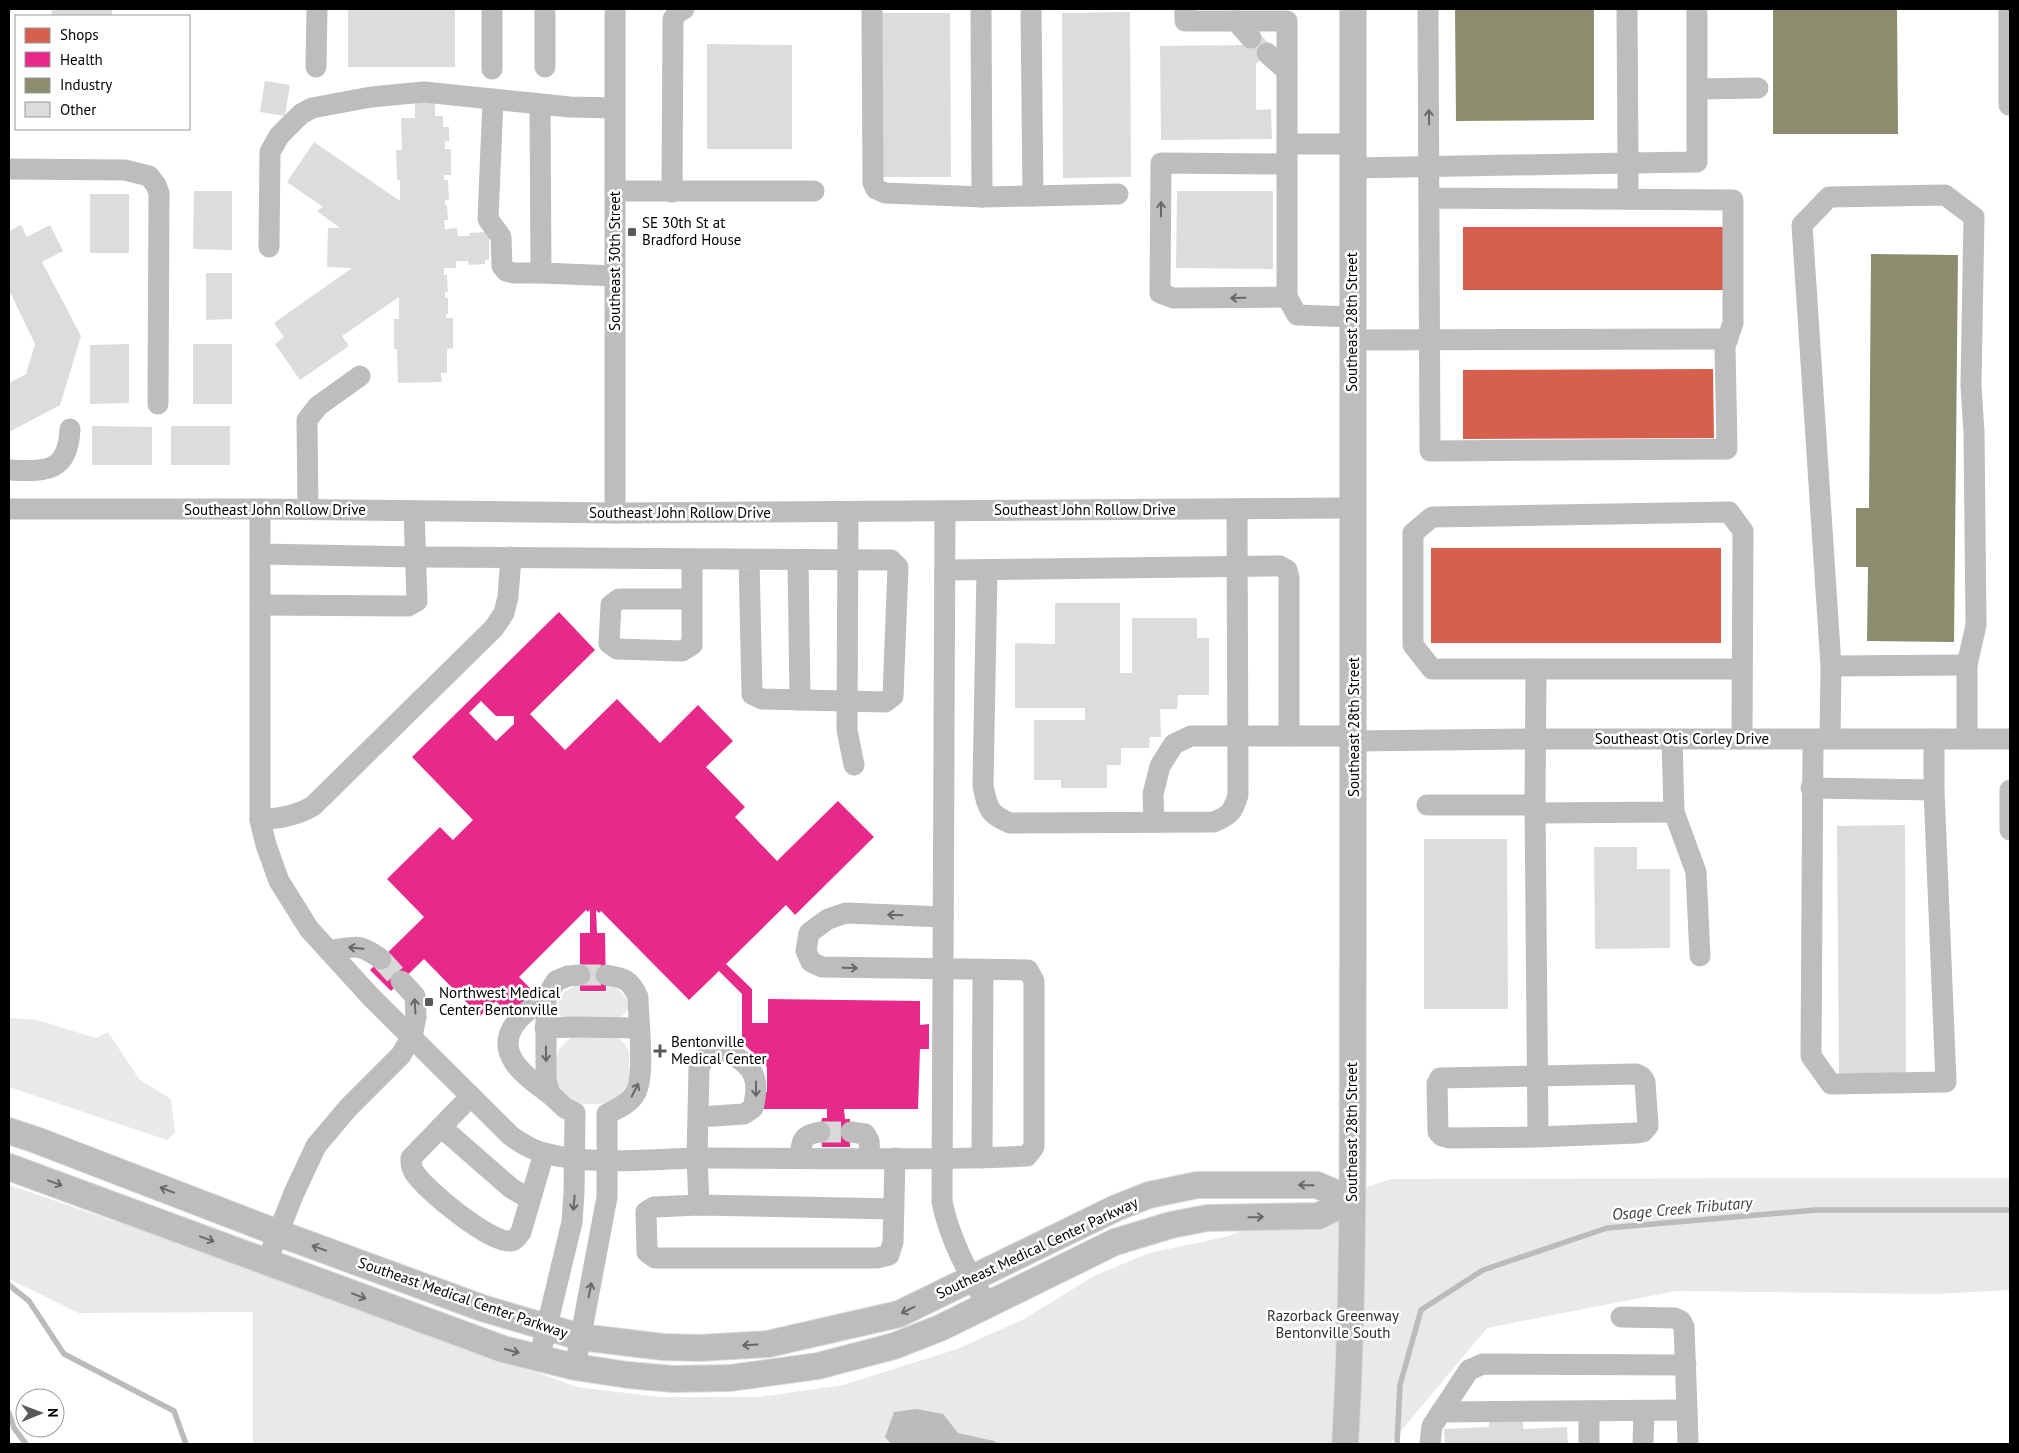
<svg xmlns="http://www.w3.org/2000/svg" width="2019" height="1453" viewBox="0 0 2019 1453" font-family="'PT Sans',sans-serif">
<rect width="100%" height="100%" fill="#fff"/>
<g fill="#e9e9e9">
<path d="M 607,983 C 618,988 629,996 629,1009 L 621,1017 L 567,1018 L 561,1016 C 553,1000 563,989 579,985 L 579,992 L 606,992 Z"/>
<path d="M 9,1018 L 37,1020 L 96,1038 L 108,1032 L 139,1079 L 171,1099 L 175,1133 L 167,1140 L 9,1087 Z"/>
<path d="M 573,1036 C 589,1036 622,1030 629,1051 C 630,1055 629,1062 629,1066 C 630,1074 631,1086 625,1092 C 619,1101 608,1103 598,1104 C 589,1104 579,1105 571,1101 C 555,1093 553,1069 558,1053 C 560,1045 567,1041 573,1036 Z"/>
<path d="M 2010,1178 L 2010,1290 L 1935,1294 L 1676,1291 L 1487,1328 L 1390,1444 L 253,1444 L 253,1312 L 79,1313 L 9,1279 L 9,1185 L 254,1269 L 577,1387 L 659,1397 L 758,1397 L 843,1385 L 957,1349 L 1024,1319 L 1094,1276 L 1149,1253 L 1225,1237 L 1390,1179 Z"/>
</g>
<path fill="#bbb" d="M 917,1409 L 943,1414 L 958,1433 L 994,1441 L 999,1444 L 891,1444 L 885,1437 L 894,1412 Z"/>
<g fill="#d6604d">
<rect x="1463" y="227" width="263" height="63"/>
<path d="M 1713,369 L 1714,438 L 1463,439 L 1463,370 Z"/>
<rect x="1431" y="548" width="290" height="95"/>
</g>
<path fill="#e7298a" fill-rule="evenodd" d="M 559,612 L 595,650 L 530,714 L 565,750 L 617,699 L 660,743 L 698,705 L 733,741 L 706,767 L 745,807 L 735,817 L 777,861 L 838,801 L 874,837 L 795,915 L 786,905 L 726,964 L 752,989 L 752,1023 L 768,1023 L 768,999 L 920,1001 L 920,1025 L 929,1024 L 929,1049 L 920,1049 L 918,1109 L 844,1109 L 845,1119 L 850,1119 L 850,1147 L 822,1147 L 820,1128 L 822,1118 L 827,1118 L 827,1109 L 760,1109 L 761,1091 L 767,1092 L 767,1067 L 742,1042 L 742,994 L 719,971 L 689,1000 L 601,911 L 599,913 L 596,910 L 597,933 L 605,933 L 606,991 L 580,991 L 580,933 L 590,933 L 590,910 L 588,912 L 586,910 L 519,977 L 534,992 L 509,1015 L 496,1001 L 480,1016 L 424,959 L 391,991 L 370,970 L 424,917 L 387,879 L 440,827 L 453,840 L 473,820 L 412,757 ZM 481,701 L 496,716 L 514,716 L 514,724 L 496,741 L 469,713 Z"/>
<g fill="#8c8c6e">
<path d="M 1455,9 L 1594,9 L 1594,120 L 1456,121 Z"/>
<path d="M 1773,9 L 1897,9 L 1898,134 L 1773,134 Z"/>
<path d="M 1871,254 L 1958,255 L 1954,642 L 1867,641 L 1868,567 L 1856,567 L 1856,508 L 1869,508 Z"/>
</g>
<g fill="none" stroke-linecap="round" stroke-linejoin="round">
<g stroke="#bbb" stroke-width="5.5">
<path d="M 9,1285 L 29,1301 L 64,1354 L 174,1411 L 186,1444"/>
<path d="M 9,1413 L 14,1428 L 26,1444"/>
<path d="M 1397,1444 L 1400,1385 L 1421,1310 L 1483,1270 L 1607,1228 L 1816,1210 L 2010,1210"/>
</g>
</g>
<g fill="#dcdcdc">
<path d="M 52,9 L 112,9 L 112,16 L 51,16 Z"/>
<rect x="348" y="9" width="107" height="58"/>
<path d="M 1130,12 L 1131,177 L 1063,178 L 1062,13 Z"/>
<path d="M 882,13 L 950,13 L 951,177 L 883,177 Z"/>
<path d="M 1258,32 L 1273,48 L 1256,64 L 1256,110 L 1271,109 L 1272,139 L 1161,140 L 1160,46 L 1245,45 Z"/>
<path d="M 707,44 L 792,45 L 792,149 L 707,149 Z"/>
<path d="M 265,81 L 290,85 L 285,116 L 260,112 Z"/>
<path d="M 415,96 L 435,96 L 435,116 L 443,116 L 443,127 L 449,127 L 449,142 L 445,141 L 445,149 L 451,149 L 451,175 L 444,175 L 444,180 L 448,180 L 449,200 L 445,200 L 445,205 L 447,205 L 448,220 L 444,220 L 445,229 L 457,228 L 458,236 L 470,236 L 469,233 L 486,232 L 486,236 L 489,236 L 489,260 L 485,260 L 485,264 L 469,265 L 468,261 L 456,261 L 456,268 L 444,268 L 444,275 L 447,275 L 448,292 L 445,292 L 445,298 L 448,298 L 448,314 L 446,314 L 446,318 L 453,318 L 453,348 L 447,349 L 447,373 L 441,373 L 442,382 L 398,383 L 397,349 L 394,349 L 394,319 L 399,319 L 399,297 L 342,336 L 349,346 L 300,380 L 275,344 L 284,337 L 274,323 L 352,268 L 327,267 L 328,228 L 340,228 L 317,211 L 323,207 L 287,182 L 314,142 L 400,201 L 400,180 L 397,180 L 396,150 L 402,150 L 401,118 L 415,118 Z"/>
<path d="M 194,191 L 232,191 L 232,250 L 193,249 Z"/>
<path d="M 1177,191 L 1273,191 L 1273,269 L 1176,268 Z"/>
<rect x="90" y="194" width="39" height="59"/>
<path d="M 21,225 L 27,237 L 50,225 L 63,251 L 42,262 L 81,336 L 60,405 L 9,432 L 9,383 L 26,374 L 35,344 L 11,294 L 9,295 L 9,231 Z"/>
<path d="M 206,273 L 232,273 L 232,319 L 206,320 Z"/>
<path d="M 129,344 L 129,403 L 90,404 L 90,345 Z"/>
<rect x="193" y="344" width="39" height="60"/>
<path d="M 92,426 L 152,427 L 152,465 L 92,465 Z"/>
<rect x="171" y="426" width="59" height="39"/>
<path d="M 1055,603 L 1120,603 L 1120,673 L 1132,673 L 1132,618 L 1197,618 L 1197,638 L 1209,638 L 1209,695 L 1178,695 L 1177,709 L 1160,709 L 1161,737 L 1150,737 L 1149,748 L 1121,748 L 1121,765 L 1107,765 L 1107,788 L 1061,788 L 1061,780 L 1034,780 L 1034,720 L 1085,720 L 1085,708 L 1015,708 L 1015,643 L 1055,644 Z"/>
<path d="M 1905,825 L 1906,1073 L 1839,1073 L 1837,826 Z"/>
<path d="M 1424,839 L 1507,839 L 1508,1009 L 1424,1009 Z"/>
<path d="M 1594,847 L 1637,847 L 1637,869 L 1670,869 L 1670,948 L 1595,949 Z"/>
<path d="M 1523,1421 L 1523,1429 L 1567,1427 L 1568,1444 L 1445,1444 L 1444,1429 L 1489,1427 L 1489,1422 Z"/>
</g>
<g fill="none" stroke-linecap="round" stroke-linejoin="round">
<g stroke="#d9d9d9" stroke-width="21" stroke-dasharray="21 11" stroke-linecap="butt">
<path d="M 381,959 L 401,981"/>
<path d="M 580,975 L 606,975"/>
<path d="M 820,1132 L 851,1132"/>
</g>
<defs>
<g id="major">
<path d="M 9,1131 L 36,1140 L 278,1233 L 482,1308 L 580,1337 L 663,1347 L 699,1348 L 768,1344 L 899,1314 L 1116,1208 L 1149,1195 L 1197,1185 L 1317,1185 L 1352,1200"/>
<path d="M 9,1167 L 503,1349 L 575,1367 L 628,1375 L 673,1379 L 730,1378 L 818,1366 L 894,1346 L 940,1328 L 1115,1242 L 1171,1225 L 1207,1218 L 1318,1216 L 1352,1200"/>
<path d="M 1345,1444 C 1355,1279 1352,1112 1353,947 C 1355,634 1352,321 1353,9"/>
</g>
</defs>
<use href="#major" stroke="#dbdbdb" stroke-width="28"/>
<g stroke="#bdbdbd" stroke-width="21">
<path d="M 492,9 L 492,69"/>
<path d="M 872,9 L 873,183 L 876,189 L 885,193 L 982,197"/>
<path d="M 981,9 L 982,197 L 1033,196"/>
<path d="M 1031,9 L 1033,196 L 1118,194"/>
<path d="M 1185,9 L 1185,21 L 1287,21 L 1287,144"/>
<path d="M 1428,9 L 1430,451 L 1727,449 L 1725,346 L 1733,323 L 1733,200 L 1430,198"/>
<path d="M 1627,9 L 1628,163 L 1697,162 L 1697,9"/>
<path d="M 2009,9 L 2009,105"/>
<path d="M 1236,21 L 1251,38"/>
<path d="M 1267,53 L 1287,71"/>
<path d="M 316,67 L 317,9"/>
<path d="M 545,67 L 545,9"/>
<path d="M 1697,89 L 1758,88"/>
<path d="M 493,99 L 488,219 L 501,237 L 502,266 L 506,271 L 514,273 L 541,273"/>
<path d="M 540,104 L 541,273 L 615,276"/>
<path d="M 1352,144 L 1287,144 L 1287,297 L 1297,315 L 1352,317"/>
<path d="M 1353,168 L 1628,163 L 1628,199"/>
<path d="M 9,169 L 125,170 L 149,176 L 156,185 L 159,193 L 158,404"/>
<path d="M 615,191 L 814,191"/>
<path d="M 672,192 L 673,19 L 678,12 L 684,9"/>
<path d="M 269,247 L 270,152 L 279,136 L 301,114 L 312,108 L 371,97 L 424,92 L 570,107 L 615,108"/>
<path d="M 1287,297 L 1173,298 L 1160,293 L 1161,163 L 1287,164"/>
<path d="M 1352,340 L 1728,339"/>
<path d="M 9,470 C 45,471 68,474 70,429"/>
<path d="M 9,509 L 260,509 L 615,513 L 1352,508"/>
<path d="M 260,509 L 260,820 L 266,845 L 279,881 L 309,929 L 371,997 L 511,1136 C 521,1143 532,1150 544,1153 C 597,1167 654,1158 708,1158 C 814,1158 921,1161 1027,1156 L 1034,1147 L 1034,981 L 1028,970 L 822,967 L 811,962 L 806,951 L 809,933 L 828,919 L 846,913 L 943,917"/>
<path d="M 308,509 L 307,420 L 318,406 L 360,376"/>
<path d="M 945,511 L 942,1202 C 950,1240 968,1273 988,1306"/>
<path d="M 848,512 L 847,730 L 854,765"/>
<path d="M 615,513 L 615,9"/>
<path d="M 260,554 L 416,557 L 891,560 L 898,567 L 893,696 L 885,702 L 762,699 L 752,694 L 749,559"/>
<path d="M 692,559 L 692,645 L 682,651 L 617,649 L 609,643 L 611,605 L 619,599 L 692,599"/>
<path d="M 798,560 L 800,700"/>
<path d="M 945,570 L 1280,566 L 1287,570 L 1289,578 L 1289,736 L 1354,736"/>
<path d="M 987,570 L 983,786 C 988,808 988,814 1010,823 L 1214,822 C 1230,815 1233,812 1238,795 L 1237,509"/>
<path d="M 260,605 L 408,606 L 417,601 L 414,511"/>
<path d="M 1831,666 L 1967,665"/>
<path d="M 1536,669 L 1535,805 L 1538,1137 L 1637,1133 L 1643,1132 L 1648,1126 L 1645,1082 L 1642,1077 L 1636,1074 L 1440,1078 L 1437,1084 L 1438,1132 L 1442,1136 L 1449,1138 L 1538,1137"/>
<path d="M 1742,739 L 1743,531 L 1729,512 L 1432,517 L 1413,533 L 1413,645 L 1432,669 L 1742,669"/>
<path d="M 1830,739 L 1831,666 L 1802,225 L 1829,197 L 1945,195 L 1974,217 L 1971,386 L 1974,432 L 1976,625 L 1967,665 L 1967,739"/>
<path d="M 1813,740 L 1811,1056 L 1831,1084 L 1946,1082 L 1934,790 L 1934,739"/>
<path d="M 1354,741 L 1537,739 L 2010,739"/>
<path d="M 1811,788 L 1934,790"/>
<path d="M 2010,790 L 2010,830"/>
<path d="M 1427,805 L 1535,805"/>
<path d="M 1674,812 L 1696,872 L 1700,956"/>
<path d="M 1535,813 L 1674,812 L 1672,739"/>
<path d="M 260,820 C 280,818 296,816 313,806 L 494,628 L 504,613 L 508,597 L 511,557"/>
<path d="M 1154,822 L 1153,794 L 1160,766 L 1174,744 L 1191,736 L 1289,736"/>
<path d="M 329,951 C 355,946 359,943 381,959"/>
<path d="M 546,997 C 537,1004 526,1011 518,1020 C 491,1052 525,1077 550,1094"/>
<path d="M 545,1028 L 573,1027 L 639,1028"/>
<path d="M 471,1096 L 411,1158 C 411,1164 411,1167 414,1172 C 424,1189 490,1243 510,1241 C 515,1241 518,1236 521,1232 L 544,1153"/>
<path d="M 698,1117 L 744,1114 L 753,1108 C 761,1076 753,1066 725,1050 L 713,1053 L 704,1058 L 699,1068 L 697,1158 L 699,1205"/>
<path d="M 441,1127 L 511,1188 L 521,1194 L 531,1195"/>
<path d="M 851,1132 L 865,1134 L 869,1141 L 870,1157"/>
<path d="M 800,1158 C 802,1141 801,1135 820,1132"/>
<path d="M 982,1158 L 983,970"/>
<path d="M 894,1209 L 699,1205 L 654,1207 L 646,1212 L 647,1252 L 655,1258 L 877,1258 L 889,1255 L 893,1242 L 895,1158"/>
<path d="M 267,1261 L 294,1193 L 316,1146 L 348,1108 L 401,1055 L 412,1036 L 416,1017 L 415,996 L 401,981"/>
<path d="M 1621,1317 L 1675,1318 L 1681,1321 L 1684,1327 L 1687,1410"/>
<path d="M 539,1359 L 572,1222 L 574,1193 L 575,1113 L 565,1108 L 550,1094 L 546,1080 L 546,997 L 556,981 L 568,976 L 580,975"/>
<path d="M 575,1367 L 607,1197 L 607,1114 C 617,1109 629,1104 635,1094 C 646,1077 638,1018 638,997 C 630,979 624,978 606,975"/>
<path d="M 1441,1412 L 1687,1410 L 1688,1444"/>
<path d="M 1589,1412 L 1589,1444"/>
<path d="M 1430,1444 L 1432,1426 L 1469,1370 L 1483,1364 L 1686,1365"/>
<path d="M 1643,1444 L 1644,1411"/>
</g>
<use href="#major" stroke="#bdbdbd" stroke-width="26"/>
</g>
<defs><path id="oneway-shaft" d="M-6 0H5M1.5-3L5.5 0L1.5 3" fill="none" stroke-width="1.6" stroke-linecap="round" stroke-linejoin="round" transform="scale(1.25)"/></defs>
<g stroke="#686868">
<use href="#oneway-shaft" transform="translate(1429 117) rotate(-91)"/>
<use href="#oneway-shaft" transform="translate(1161 209) rotate(-90)"/>
<use href="#oneway-shaft" transform="translate(1238 298) rotate(179)"/>
<use href="#oneway-shaft" transform="translate(895 915) rotate(-178)"/>
<use href="#oneway-shaft" transform="translate(356 948) rotate(-175)"/>
<use href="#oneway-shaft" transform="translate(850 968) rotate(1)"/>
<use href="#oneway-shaft" transform="translate(415 1006) rotate(-93)"/>
<use href="#oneway-shaft" transform="translate(546 1054) rotate(89)"/>
<use href="#oneway-shaft" transform="translate(756 1089) rotate(90)"/>
<use href="#oneway-shaft" transform="translate(635 1090) rotate(-63)"/>
<use href="#oneway-shaft" transform="translate(55 1183) rotate(20)"/>
<use href="#oneway-shaft" transform="translate(1306 1185) rotate(-179)"/>
<use href="#oneway-shaft" transform="translate(167 1190) rotate(-159)"/>
<use href="#oneway-shaft" transform="translate(574 1203) rotate(95)"/>
<use href="#oneway-shaft" transform="translate(1256 1217) rotate(-1)"/>
<use href="#oneway-shaft" transform="translate(207 1239) rotate(20)"/>
<use href="#oneway-shaft" transform="translate(319 1248) rotate(-160)"/>
<use href="#oneway-shaft" transform="translate(590 1290) rotate(-79)"/>
<use href="#oneway-shaft" transform="translate(359 1296) rotate(21)"/>
<use href="#oneway-shaft" transform="translate(908 1310) rotate(154)"/>
<use href="#oneway-shaft" transform="translate(750 1345) rotate(177)"/>
<use href="#oneway-shaft" transform="translate(512 1351) rotate(16)"/>
</g>
<g fill="#595959" stroke="#fff" stroke-width="2">
<rect x="627" y="227" width="10" height="10" rx="2.5"/>
<rect x="424" y="997" width="10" height="10" rx="2.5"/>
<path d="M657.5 1043.5h5v5h5v5h-5v5h-5v-5h-5v-5h5z"/>
</g>
<g text-anchor="middle" stroke-width="5" stroke-linejoin="round" paint-order="stroke">
<g font-size="15" fill="#000" stroke="#fff" text-anchor="start">
<text x="642" y="228">SE 30th St at<tspan x="642" dy="17">Bradford House</tspan></text>
<text x="439" y="998">Northwest Medical<tspan x="439" dy="17">Center Bentonville</tspan></text>
<text x="671" y="1047">Bentonville<tspan x="671" dy="17">Medical Center</tspan></text>
</g>
<g font-size="15" fill="#000" stroke="#fff">
<text transform="translate(615 261) rotate(-90)" y="5">Southeast 30th Street</text>
<text transform="translate(1352 322) rotate(-90)" y="5">Southeast 28th Street</text>
<text x="275" y="515">Southeast John Rollow Drive</text>
<text x="1085" y="515">Southeast John Rollow Drive</text>
<text x="680" y="518">Southeast John Rollow Drive</text>
<text transform="translate(1354 727) rotate(-90)" y="5">Southeast 28th Street</text>
<text x="1682" y="744">Southeast Otis Corley Drive</text>
<text transform="translate(1352 1132) rotate(-90)" y="5">Southeast 28th Street</text>
<text transform="translate(1037 1248) rotate(-25)" y="5">Southeast Medical Center Parkway</text>
<text transform="translate(463 1298) rotate(19)" y="5">Southeast Medical Center Parkway</text>
</g>
<g font-size="15" fill="#2e2e2e" stroke="#fff">
<text x="1333" y="1321">Razorback Greenway<tspan x="1333" dy="17">Bentonville South</tspan></text>
</g>
<g font-size="16" font-style="italic" fill="#3f3f3f" stroke="#fff">
<text transform="translate(1682 1208) rotate(-5)" y="6">Osage Creek Tributary</text>
</g>
</g>
<rect width="2019" height="1453" fill="none" stroke="#000000" stroke-width="20"/>
<rect x="15" y="15" width="175" height="115" fill="#ffffff" stroke="#999999"/>
<rect x="25" y="28" width="25" height="15" fill="#d6604d" stroke="#999999"/>
<text x="60" y="40" font-size="15" fill="#000000">Shops</text>
<rect x="25" y="52" width="25" height="15" fill="#e7298a" stroke="#999999"/>
<text x="60" y="65" font-size="15" fill="#000000">Health</text>
<rect x="25" y="78" width="25" height="15" fill="#8c8c6e" stroke="#999999"/>
<text x="60" y="90" font-size="15" fill="#000000">Industry</text>
<rect x="25" y="102" width="25" height="15" fill="#dcdcdc" stroke="#999999"/>
<text x="60" y="115" font-size="15" fill="#000000">Other</text>
<g transform="translate(40 1413) rotate(89)"><circle r="24" fill="#ffffff" stroke="#999999"/>
<path d="M0-4L9 19L0 12L-9 19Z" fill="#595959"/>
<text y="-8" font-size="14" font-weight="bold" text-anchor="middle" fill="#000000">N</text>
</g>
</svg>
